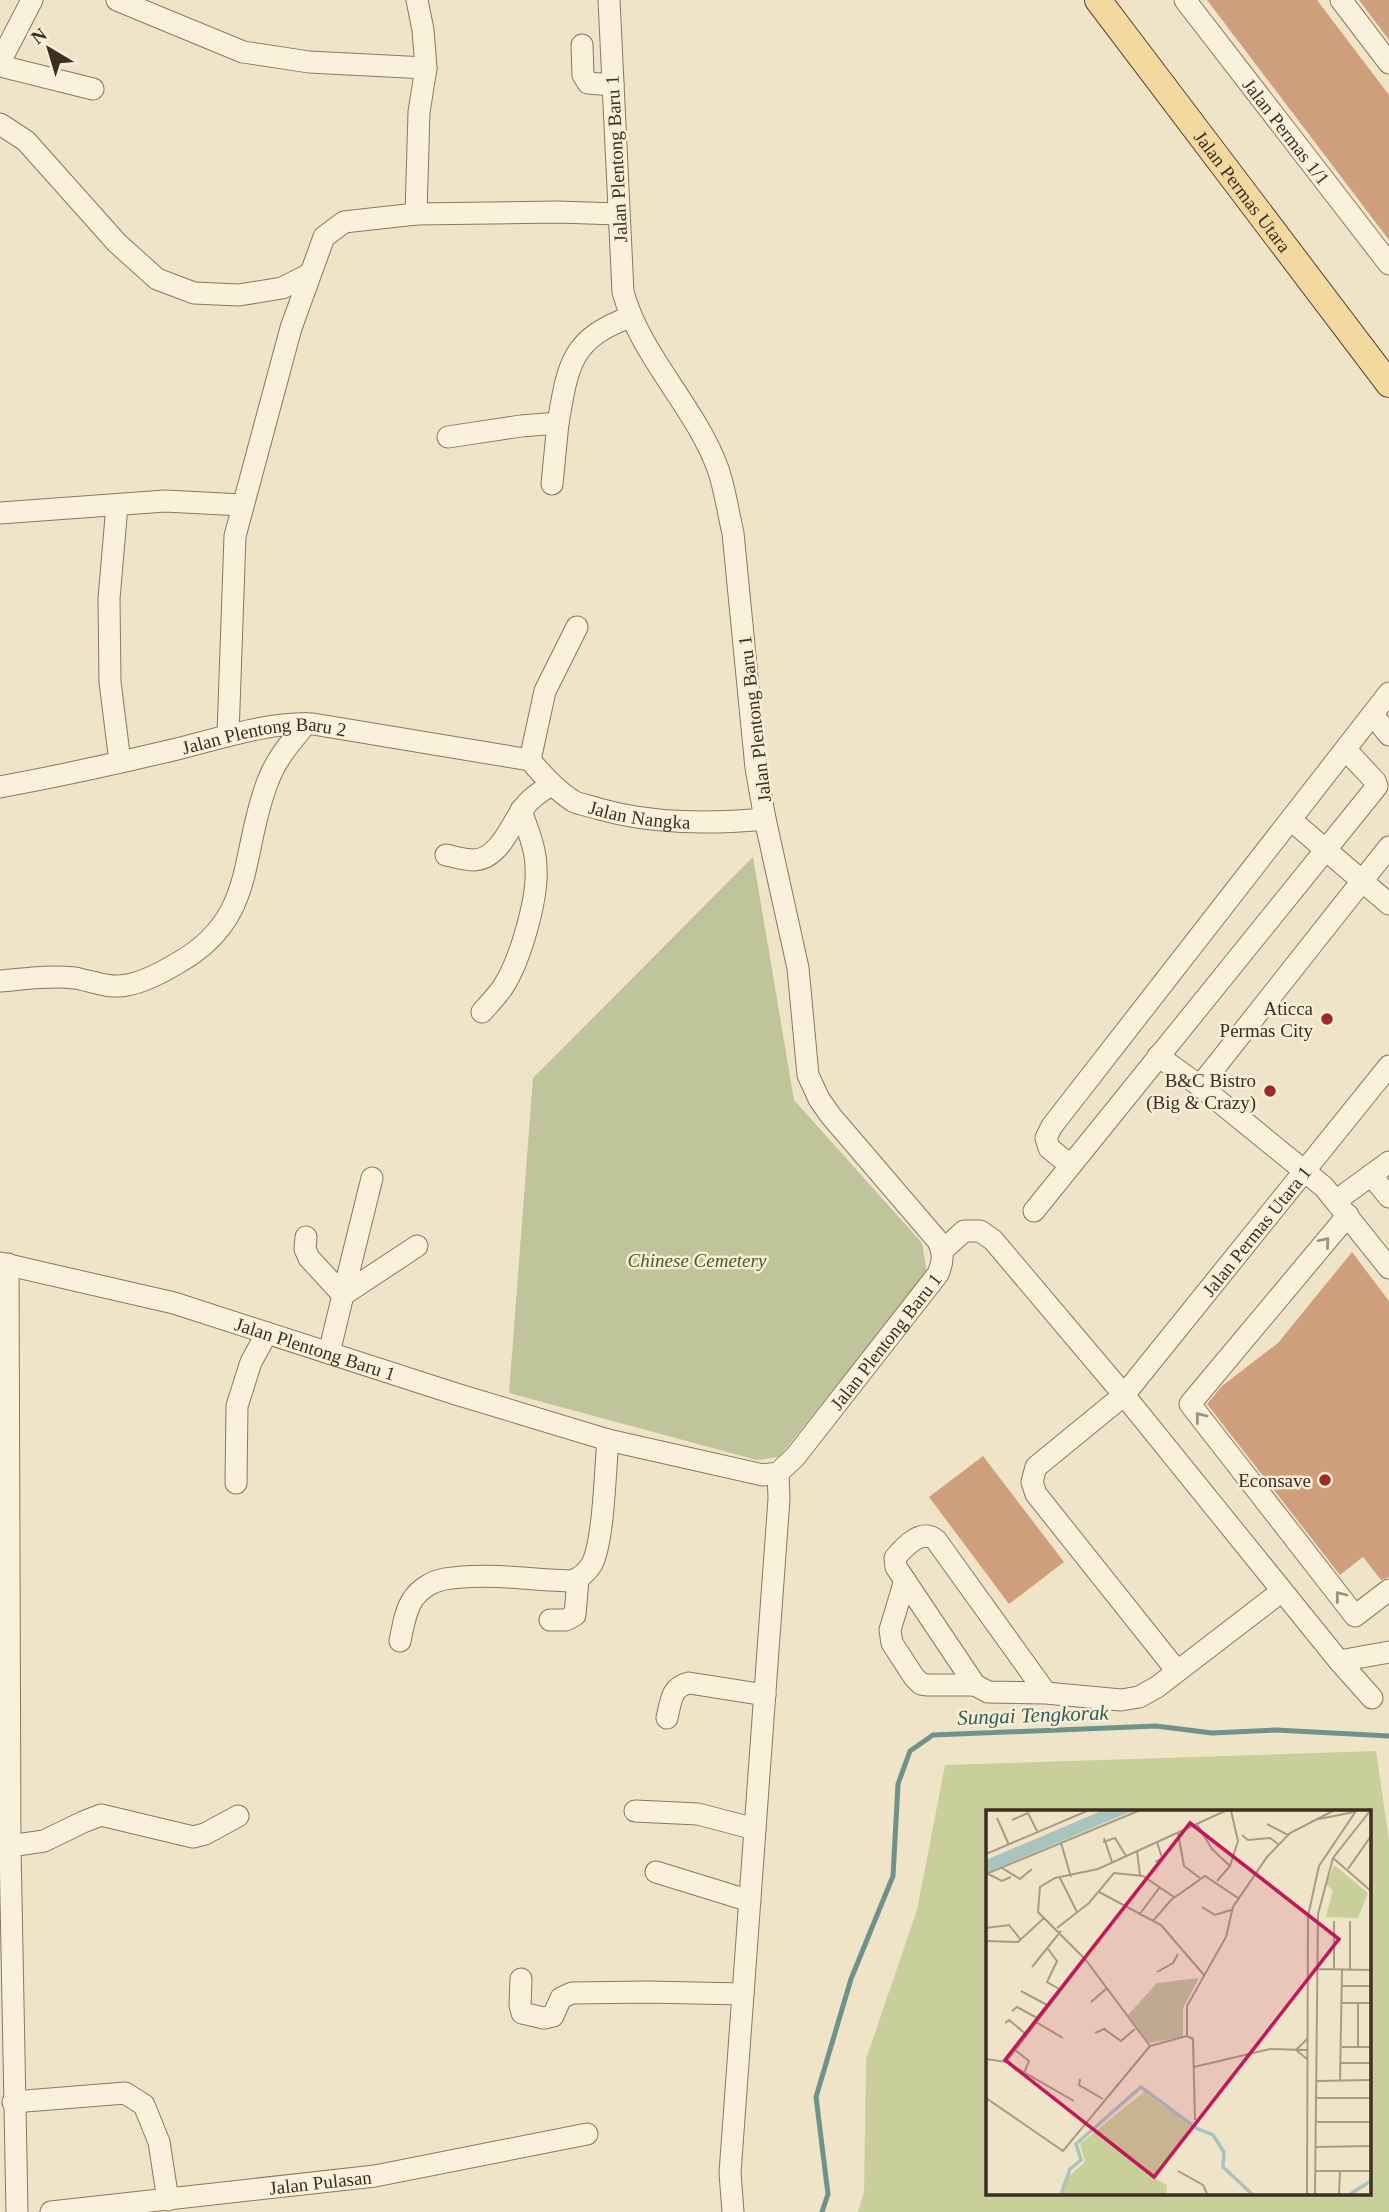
<svg xmlns="http://www.w3.org/2000/svg" width="1389" height="2212" viewBox="0 0 1389 2212" font-family="Georgia,serif">
<rect width="100%" height="100%" fill="#f0e4c8"/>
<path fill="#c9cf9b" fill-rule="evenodd" d="M 1376,1751 L 1389,1840 L 1389,2212 L 858,2212 L 864,2192 L 866,2059 L 917,1910 L 945,1765 ZM 988,1811 L 1370,1811 L 1370,2193 L 988,2193 Z"/>
<path fill="#bfc49a" d="M 753,857 L 794,1100 L 922,1243 L 927,1273 L 779,1457 L 757,1460 L 509,1393 L 533,1078 Z"/>
<g fill="none" stroke-linecap="round" stroke-linejoin="round">
<path stroke="#6f938a" stroke-width="5" d="M 822,2212 L 828,2194 L 816,2097 L 851,1979 L 893,1876 L 898,1784 L 910,1751 L 933,1735 L 1156,1726 L 1212,1733 L 1276,1730 L 1389,1736"/>
</g>
<g fill="#cf9f7d">
<path d="M 1207,0 L 1317,0 L 1389,95 L 1389,240 Z"/>
<path d="M 1359,0 L 1389,0 L 1389,40 Z"/>
<path d="M 1352,1252 L 1389,1301 L 1389,1577 L 1381,1580 L 1363,1557 L 1340,1575 L 1207,1404 L 1222,1386 L 1278,1343 Z"/>
<path d="M 983,1456 L 1064,1562 L 1009,1604 L 929,1497 Z"/>
</g>
<g fill="none" stroke-linecap="round" stroke-linejoin="round">
<defs>
<g id="minor">
<path d="M 117,0 L 243,52 L 309,62 L 426,68 L 419,112 L 416,214"/>
<path d="M 417,0 L 423,30 L 426,68"/>
<path id="s1" d="M 1185,0 L 1389,264"/>
<path d="M 1341,0 L 1389,63"/>
<path d="M 582,45 L 583,75 L 588,83 L 613,85"/>
<path d="M 0,62 L 32,0"/>
<path d="M 0,66 L 93,89"/>
<path d="M 0,124 L 26,141 L 117,243 L 157,279 L 194,293 L 239,295 L 282,288 L 308,275"/>
<path d="M 448,437 L 521,426 L 558,423 C 568,366 570,339 630,317"/>
<path d="M 552,484 L 558,423"/>
<path d="M 117,505 L 109,599 L 110,682 L 120,762"/>
<path d="M 0,513 L 165,501 L 242,505"/>
<path d="M 1373,715 L 1389,735"/>
<path d="M 228,735 L 235,536 L 291,328 L 324,237 L 344,222 L 416,214 L 558,212 L 618,214"/>
<path id="s2" d="M 530,760 C 543,776 556,790 573,801 C 581,805 591,806 599,809 C 653,824 709,824 765,819"/>
<path d="M 530,760 L 545,691 L 577,627"/>
<path id="s3" d="M 0,787 C 59,776 119,763 177,749 C 222,738 267,722 313,724 L 530,760"/>
<path d="M 1291,820 L 1389,904"/>
<path d="M 446,855 C 455,857 465,860 474,860 C 499,859 510,826 522,810 C 529,799 540,792 551,785"/>
<path d="M 0,981 C 25,979 50,975 75,978 C 92,981 109,989 127,985 C 144,982 161,973 176,964 C 258,919 239,854 268,781 C 276,759 291,742 306,724"/>
<path d="M 482,1012 C 489,1004 497,996 503,987 C 520,961 538,899 536,868 C 536,848 527,829 521,810"/>
<path d="M 1158,1056 L 1200,1086 L 1324,1187 L 1389,1268"/>
<path d="M 1200,1086 L 1389,847"/>
<path d="M 1070,1165 L 1049,1148 L 1046,1138 L 1052,1126 L 1389,693"/>
<path d="M 1371,1175 L 1389,1197"/>
<path d="M 1337,1200 L 1389,1162"/>
<path d="M 1034,1211 L 1374,790 L 1377,786 L 1375,781 L 1346,750"/>
<path d="M 1348,1215 L 1190,1404 L 1355,1616 L 1389,1590"/>
<path d="M 306,1237 L 305,1249 L 309,1258 L 343,1295"/>
<path d="M 943,1250 L 964,1231 L 980,1231 L 993,1240 L 1124,1395 L 1339,1661 L 1372,1698"/>
<path id="s4" d="M 0,1263 L 174,1303 L 456,1394 L 608,1440 L 763,1475 L 778,1473 L 795,1457 L 938,1274 C 943,1262 944,1253 938,1241 L 831,1116 L 819,1099 L 808,1075 L 798,968 L 765,819 L 756,768 L 733,533 C 728,512 725,489 718,469 C 695,406 641,357 623,292 L 609,0"/>
<path d="M 8,1264 L 10,1846 L 17,2212"/>
<path d="M 343,1295 L 372,1178"/>
<path d="M 329,1353 L 343,1295 L 417,1246"/>
<path d="M 236,1483 L 237,1406 L 251,1362 L 267,1333"/>
<path d="M 905,1580 L 890,1630 L 892,1643 L 914,1677 L 921,1684 L 928,1685 L 975,1685"/>
<path d="M 550,1620 L 566,1620 L 575,1615 L 578,1579"/>
<path d="M 400,1641 C 403,1627 405,1611 413,1599 C 420,1589 432,1581 445,1579 C 485,1572 531,1580 572,1581 C 580,1578 587,1572 592,1564 C 604,1540 605,1470 608,1440"/>
<path d="M 1339,1661 L 1389,1652"/>
<path id="s5" d="M 1177,1671 L 1036,1494 L 1032,1482 L 1036,1467 L 1124,1395 L 1389,1066"/>
<path d="M 1046,1693 L 936,1540 C 922,1528 905,1546 895,1558 L 896,1567 L 975,1685 L 988,1692 L 1046,1693 L 1121,1700 L 1139,1697 L 1157,1687 L 1282,1591"/>
<path d="M 667,1718 C 671,1701 671,1687 689,1683 L 765,1695"/>
<path d="M 635,1811 L 698,1814 L 755,1829"/>
<path d="M 10,1846 L 44,1841 L 83,1822 L 101,1815 L 193,1837 L 205,1834 L 238,1816"/>
<path d="M 656,1872 L 750,1901"/>
<path d="M 521,1979 L 520,2005 L 522,2013 L 544,2018 L 553,2016 L 561,1998 L 572,1993 L 648,1992 L 743,1994"/>
<path d="M 13,2102 L 125,2093 L 144,2105 L 159,2142 L 168,2200"/>
<path id="s6" d="M 51,2212 L 375,2176 L 587,2134"/>
<path d="M 733,2212 L 730,2173 L 779,1499 L 778,1473"/>
</g>
<g id="major">
<path id="s7" d="M 1098,0 L 1389,384"/>
</g>
</defs>
<use href="#minor" stroke="#8d765c" stroke-width="23"/>
<use href="#major" stroke="#5b4430" stroke-width="28"/>
<use href="#minor" stroke="#faf1dc" stroke-width="21"/>
<use href="#major" stroke="#f3d9a0" stroke-width="26"/>
</g>
<defs><path id="oneway-chevron" d="M-2-3.5L2.5 0L-2 3.5" fill="none" stroke-width="1.6" stroke-linecap="round" stroke-linejoin="round" transform="scale(1.75)"/></defs>
<g stroke="#9c907e">
<use href="#oneway-chevron" transform="translate(1325 1242) rotate(-50)"/>
<use href="#oneway-chevron" transform="translate(1200 1417) rotate(-128)"/>
<use href="#oneway-chevron" transform="translate(1340 1596) rotate(-128)"/>
</g>
<g fill="#9e2a2b" stroke="#f7eed8" stroke-width="2.5">
<circle cx="1327" cy="1019" r="7"/>
<circle cx="1270" cy="1091" r="7"/>
<circle cx="1325" cy="1480" r="7"/>
</g>
<g text-anchor="middle" stroke-width="5" stroke-linejoin="round" paint-order="stroke">
<g font-size="19" fill="#3d2e20" stroke="#f7eed8">
<text dy="7" stroke="none"><textPath href="#s1" startOffset="166">Jalan Permas 1/1</textPath></text>
<text transform="translate(616 159) rotate(-93)" y="7">Jalan Plentong Baru 1</text>
<text dy="7" stroke="none"><textPath href="#s7" startOffset="240">Jalan Permas Utara</textPath></text>
<text transform="translate(754 719) rotate(-97)" y="7">Jalan Plentong Baru 1</text>
<text dy="7" stroke="none"><textPath href="#s3" startOffset="270">Jalan Plentong Baru 2</textPath></text>
<text dy="7" stroke="none"><textPath href="#s2" startOffset="128">Jalan Nangka</textPath></text>
<text dy="7" stroke="none"><textPath href="#s5" startOffset="579">Jalan Permas Utara 1</textPath></text>
<text dy="7" stroke="none"><textPath href="#s4" startOffset="978">Jalan Plentong Baru 1</textPath></text>
<text dy="7" stroke="none"><textPath href="#s4" startOffset="327">Jalan Plentong Baru 1</textPath></text>
<text dy="7" stroke="none"><textPath href="#s6" startOffset="271">Jalan Pulasan</textPath></text>
</g>
<g font-size="19" fill="#3d2e20" stroke="#f7eed8" text-anchor="end">
<text x="1313" y="1015">Aticca<tspan x="1313" dy="22">Permas City</tspan></text>
<text x="1256" y="1087">B&amp;C Bistro<tspan x="1256" dy="22">(Big &amp; Crazy)</tspan></text>
<text x="1311" y="1487">Econsave</text>
</g>
<g font-size="19" font-style="italic" fill="#4d5a26" stroke="#f7eed8">
<text x="697" y="1267">Chinese Cemetery</text>
</g>
<g font-size="21" font-style="italic" fill="#2f5d5a" stroke="#f7eed8">
<text transform="translate(1033 1715) rotate(-2)" y="7">Sungai Tengkorak</text>
</g>
</g>
<g transform="translate(986 1810)">
<rect width="385" height="385" fill="#f0e4c8"/>
<path d="M 348,55 L 382,83 L 372,108 L 340,107 L 347,80 L 340,75 ZM 158,282 L 205,316 L 170,369 L 181,375 L 180,384 L 76,384 L 79,370 L 99,352 L 94,334 Z" fill="#c9cf9b"/>
<path d="M 213,168 L 197,198 L 197,227 L 163,233 L 142,205 L 171,173 Z" fill="#bfc49a"/>
<path d="M 115,1 L 146,1 L 0,63 L 0,50 Z" fill="#a9c4bc"/>
<path fill="none" stroke="#a9c4bc" stroke-width="3.5" d="M 75,384 L 84,359 L 95,350 L 90,334 L 155,277 L 210,318 L 227,325 L 238,342 L 237,357 L 266,384M 364,384 L 385,371"/>
<path fill="none" stroke="#a89b85" stroke-width="2" d="M 11,8 L 23,35M 333,9 L 368,2M 26,10 L 42,3 L 52,23M 211,14 L 226,39 L 244,56 L 231,71M 281,14 L 302,25M 192,23 L 198,56 L 214,68M 256,25 L 262,30 L 284,28 L 292,34M 118,28 L 126,52M 117,32 L 129,28 L 140,46M 75,33 L 85,67M 151,41 L 154,65M 0,44 L 101,1M 347,48 L 385,81M 169,52 L 176,48 L 171,32M 244,56 L 252,31 L 245,1M 16,58 L 34,69 L 46,59M 362,59 L 385,26M 0,64 L 152,1M 2,64 L 16,71 L 25,67M 74,68 L 91,102M 113,82 L 175,115 L 218,165M 216,97 L 229,105 L 245,100M 153,105 L 174,77M 167,111 L 185,90 L 219,66 L 252,88M 0,118 L 23,115 L 35,130M 71,118 L 103,93 L 128,63 L 157,66 L 188,87M 0,131 L 32,132 L 58,108M 62,139 L 71,151 L 61,172 L 75,180M 46,157 L 75,121M 331,159 L 385,160M 348,159 L 348,111M 364,160 L 364,111M 171,162 L 187,153 L 192,144M 356,176 L 385,176M 35,181 L 63,196M 105,192 L 121,178M 356,193 L 385,193M 26,201 L 31,197 L 53,209M 50,212 L 77,228M 19,213 L 23,210 L 41,225M 109,223 L 118,219 L 135,231 L 149,219M 201,226 L 207,229 L 209,310M 164,236 L 99,149 L 52,102 L 54,77 L 69,68 L 112,59 L 239,1M 164,236 L 201,226 L 201,196 L 240,127 L 247,97 L 281,47 L 304,23 L 347,1M 356,237 L 385,237M 372,237 L 372,193M 29,240 L 43,251 L 38,263M 0,249 L 20,252 L 99,149M 321,249 L 310,240 L 322,228M 20,252 L 88,291M 355,253 L 385,253M 208,257 L 284,239 L 321,240M 94,269 L 93,275 L 117,289M 330,271 L 385,270M 354,271 L 356,160M 0,288 L 77,341 L 164,236M 330,288 L 385,288M 331,312 L 385,312M 330,337 L 385,336M 192,361 L 217,375 L 221,384M 330,361 L 385,361M 321,384 L 322,106 L 333,56 L 370,1M 329,384 L 332,104 L 347,48 L 384,1M 353,384 L 354,361"/>
<path fill="#c2185b" fill-opacity="0.15" stroke="#c2185b" stroke-width="3.5" d="M 204,13 L 353,129 L 168,367 L 19,250 Z"/>
<rect width="385" height="385" fill="none" stroke="#3d2e20" stroke-width="3.5"/>
</g>
<g transform="translate(49 49) rotate(322)" stroke="#f7eed8" stroke-width="5" paint-order="stroke">
<path d="M0-5L12 26L0 18L-12 26Z" fill="#3d2e20"/>
<text y="-10" font-size="19" font-weight="bold" text-anchor="middle" fill="#3d2e20">N</text>
</g>
</svg>
